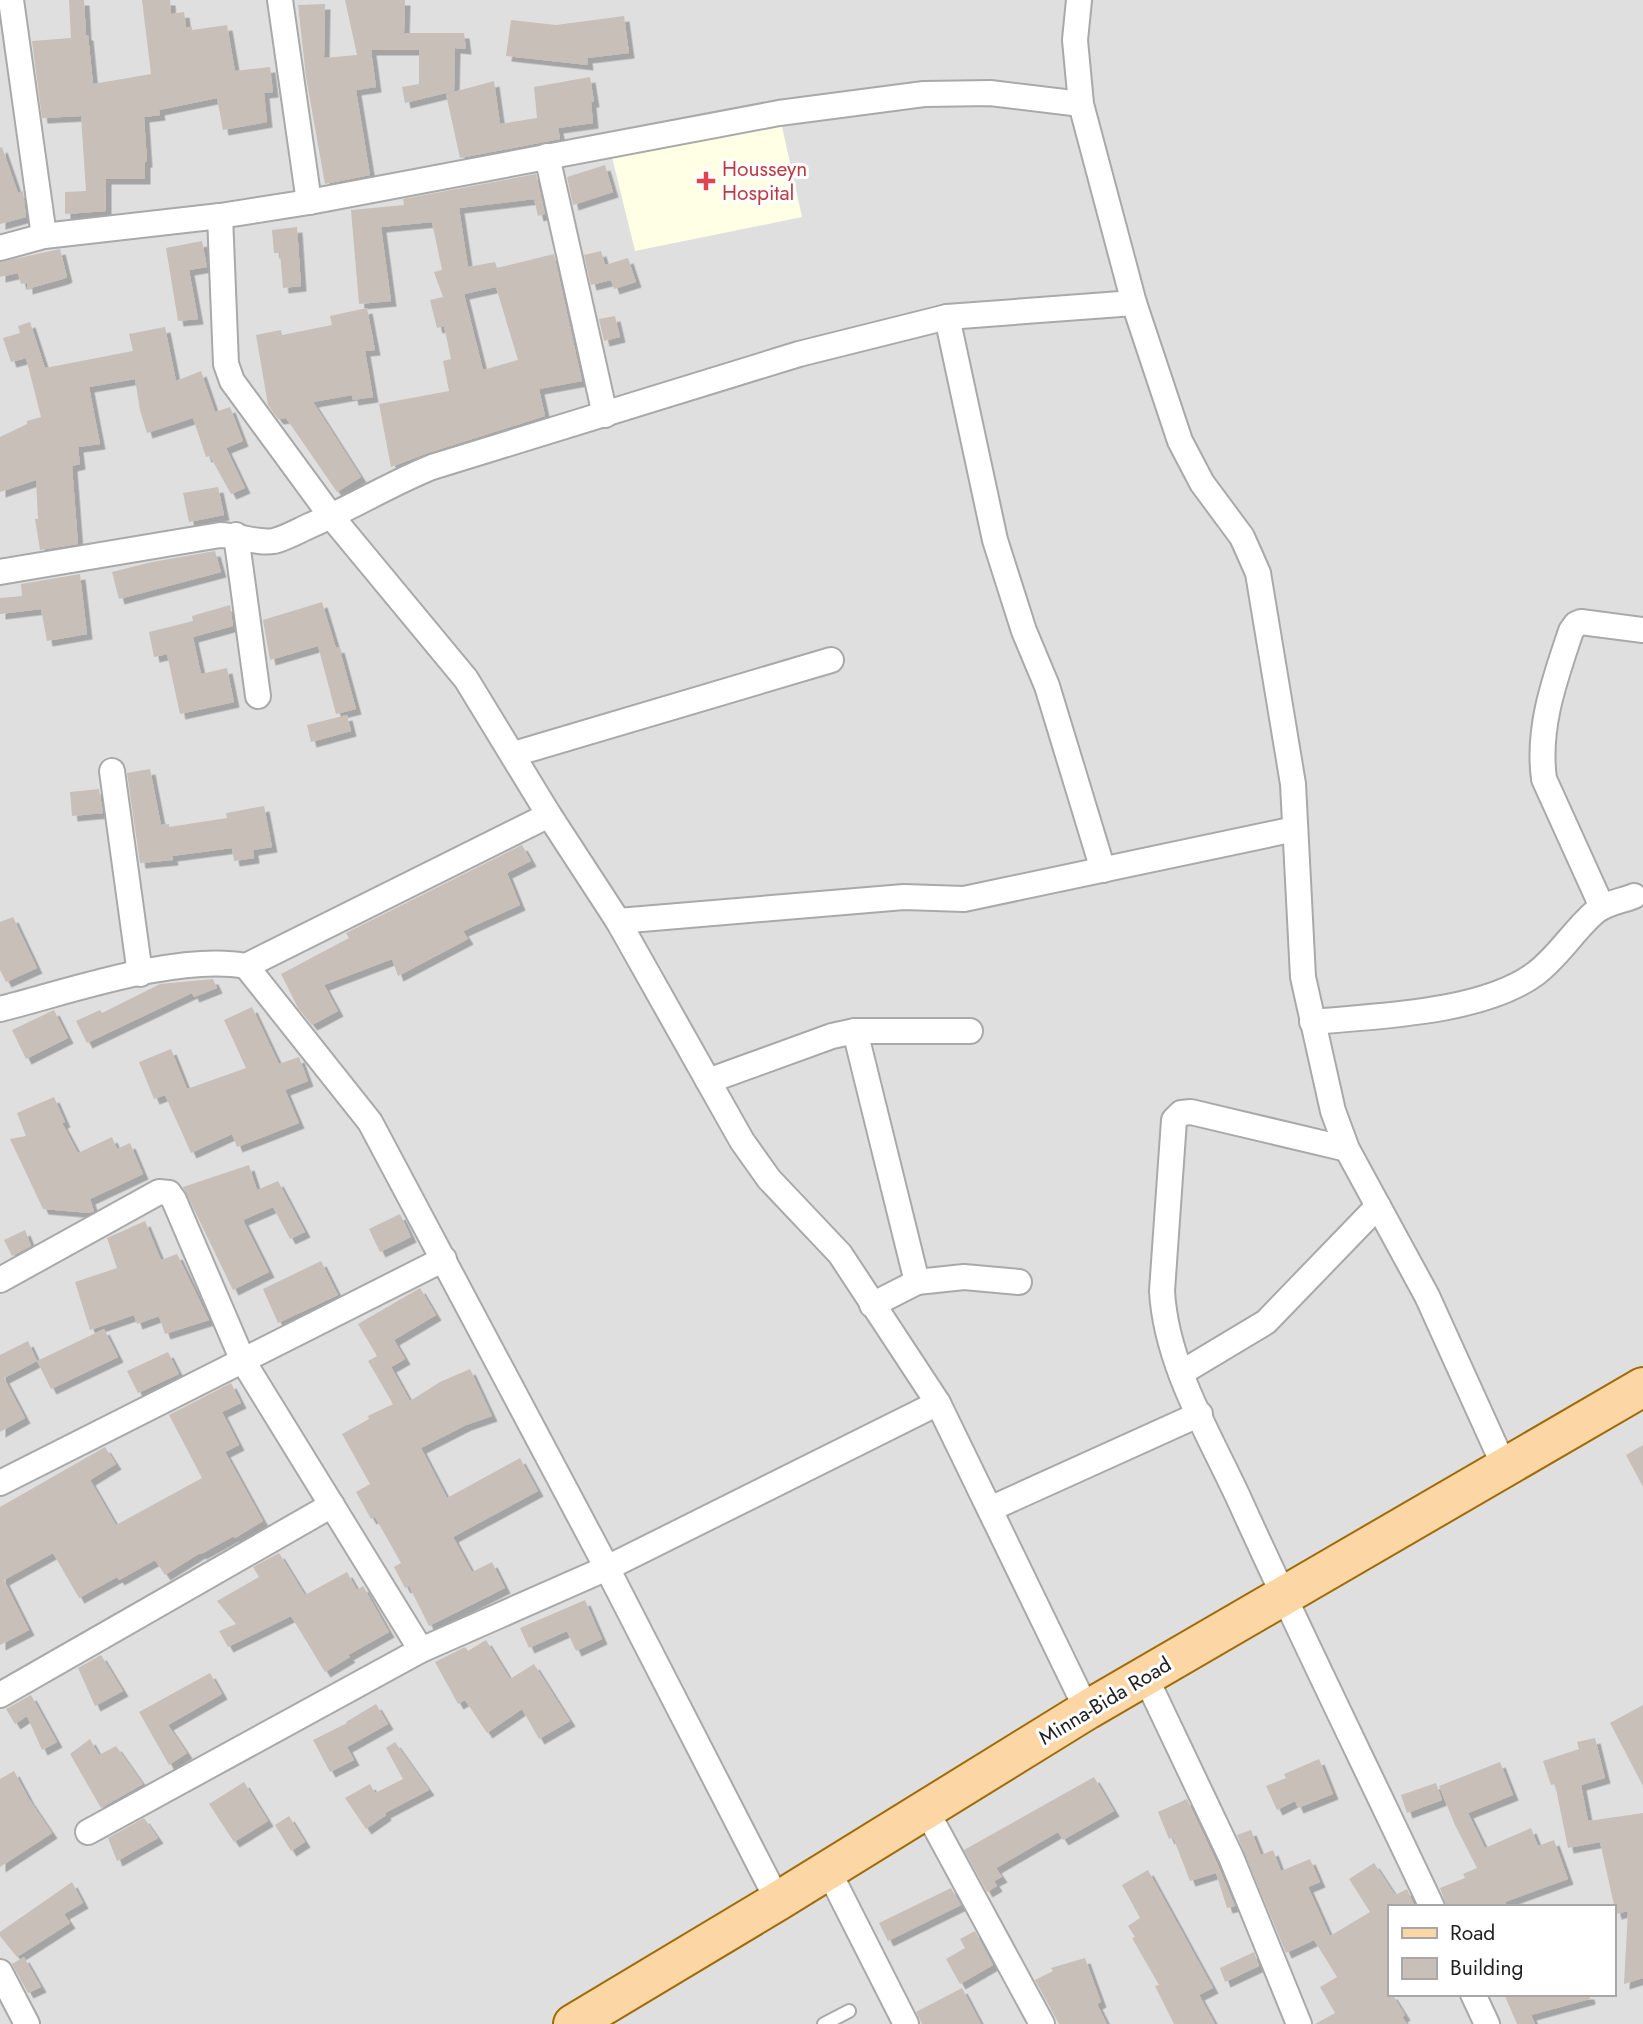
<svg xmlns="http://www.w3.org/2000/svg" width="1643" height="2024" viewBox="0 0 1643 2024" font-family="Jost,sans-serif">
<defs>
<filter id="shadow"><feDropShadow dx="5.5" dy="5.5" stdDeviation="0" flood-color="#0004"/></filter>
</defs>
<rect width="100%" height="100%" fill="#f2efe9"/>
<path fill="#e0dfdf" fill-rule="evenodd" d="M 0,0 L 1643,0 L 1643,2024 L 0,2024 ZM 1389,1907 L 1613,1907 L 1613,1994 L 1389,1994 Z"/>
<path fill="#ffffe5" d="M 779,113 L 802,217 L 635,251 L 609,145 Z"/>
<g fill="#c7bfb8" fill-rule="evenodd" filter="url(#shadow)">
<path d="M 69,0 L 84,0 L 86,35 L 88,35 L 93,84 L 151,74 L 142,0 L 170,0 L 171,14 L 184,12 L 186,27 L 192,27 L 192,30 L 227,25 L 235,71 L 270,67 L 273,92 L 264,93 L 267,122 L 223,130 L 217,98 L 159,110 L 160,115 L 144,117 L 147,162 L 145,162 L 145,179 L 106,179 L 106,211 L 65,214 L 65,192 L 86,191 L 81,116 L 42,118 L 32,41 L 71,38 Z"/>
<path d="M 345,0 L 405,0 L 404,33 L 464,33 L 466,49 L 455,48 L 454,91 L 405,103 L 402,87 L 419,84 L 419,50 L 371,50 L 376,87 L 356,90 L 370,175 L 325,184 L 306,77 L 298,5 L 325,4 L 324,58 L 357,55 Z"/>
<path d="M 624,16 L 629,53 L 587,58 L 588,65 L 506,56 L 511,20 L 556,25 Z"/>
<path d="M 590,77 L 594,102 L 591,102 L 593,123 L 558,128 L 560,139 L 460,158 L 446,94 L 494,81 L 500,124 L 537,118 L 534,87 Z"/>
<path d="M 2,147 L 18,193 L 23,191 L 26,217 L 0,224 L 0,148 Z"/>
<path d="M 605,165 L 613,192 L 573,205 L 567,177 Z"/>
<path d="M 536,174 L 545,214 L 538,216 L 534,199 L 459,208 L 468,267 L 495,262 L 497,268 L 554,254 L 582,381 L 539,389 L 545,416 L 428,453 L 391,467 L 379,404 L 449,391 L 443,361 L 451,359 L 444,326 L 437,328 L 430,300 L 443,297 L 434,272 L 442,270 L 432,222 L 381,227 L 391,301 L 359,304 L 351,210 L 404,205 L 403,199 ZM 496,287 L 518,360 L 483,370 L 464,294 Z"/>
<path d="M 297,227 L 301,286 L 283,288 L 280,253 L 274,253 L 272,230 Z"/>
<path d="M 202,241 L 207,267 L 189,270 L 198,319 L 178,321 L 166,248 Z"/>
<path d="M 60,249 L 67,277 L 63,279 L 27,289 L 27,283 L 21,284 L 18,273 L 0,277 L 0,262 Z"/>
<path d="M 601,251 L 605,265 L 628,258 L 636,282 L 614,289 L 611,280 L 591,285 L 584,255 Z"/>
<path d="M 367,308 L 375,350 L 365,351 L 373,397 L 353,400 L 352,395 L 313,402 L 361,477 L 337,492 L 286,418 L 278,419 L 268,405 L 256,335 L 281,330 L 282,335 L 332,325 L 330,316 Z"/>
<path d="M 615,316 L 620,337 L 604,341 L 599,319 Z"/>
<path d="M 30,322 L 45,368 L 133,351 L 129,334 L 165,327 L 176,381 L 201,371 L 215,412 L 230,407 L 243,441 L 226,448 L 245,488 L 231,494 L 210,456 L 206,457 L 193,418 L 147,433 L 140,410 L 135,379 L 89,387 L 100,444 L 78,447 L 80,464 L 72,466 L 78,544 L 40,550 L 35,519 L 38,519 L 36,480 L 0,492 L 0,437 L 27,424 L 27,421 L 41,417 L 26,358 L 11,362 L 3,338 L 20,333 L 18,326 Z"/>
<path d="M 218,487 L 224,515 L 189,522 L 183,493 Z"/>
<path d="M 215,551 L 221,572 L 119,599 L 112,572 L 152,562 Z"/>
<path d="M 80,574 L 87,634 L 47,641 L 41,609 L 0,614 L 0,598 L 22,596 L 21,584 Z"/>
<path d="M 322,602 L 336,648 L 339,647 L 356,709 L 336,714 L 318,646 L 270,660 L 263,620 Z"/>
<path d="M 230,605 L 233,626 L 193,637 L 201,674 L 227,668 L 234,702 L 180,714 L 167,654 L 154,657 L 149,632 L 193,621 L 192,616 Z"/>
<path d="M 347,715 L 351,731 L 311,742 L 307,725 Z"/>
<path d="M 150,769 L 161,825 L 169,824 L 169,827 L 227,818 L 226,813 L 264,806 L 272,847 L 253,850 L 254,858 L 234,861 L 232,848 L 172,856 L 173,860 L 140,863 L 127,773 Z"/>
<path d="M 99,789 L 103,813 L 72,816 L 70,792 Z"/>
<path d="M 522,845 L 531,861 L 507,873 L 520,905 L 463,931 L 468,939 L 398,976 L 392,959 L 324,985 L 338,1011 L 312,1025 L 298,1008 L 281,974 L 349,938 L 346,933 Z"/>
<path d="M 13,917 L 37,968 L 6,982 L 0,970 L 0,922 Z"/>
<path d="M 213,979 L 217,988 L 194,997 L 192,993 L 87,1043 L 76,1021 L 100,1010 L 102,1013 L 160,984 Z"/>
<path d="M 252,1007 L 279,1064 L 299,1057 L 308,1081 L 285,1090 L 299,1123 L 237,1147 L 232,1134 L 191,1153 L 165,1095 L 154,1099 L 139,1062 L 171,1049 L 187,1089 L 246,1068 L 224,1020 Z"/>
<path d="M 54,1010 L 68,1038 L 26,1059 L 12,1030 Z"/>
<path d="M 54,1097 L 65,1122 L 62,1123 L 78,1153 L 112,1137 L 117,1149 L 130,1143 L 143,1174 L 90,1199 L 94,1211 L 90,1213 L 43,1209 L 10,1139 L 26,1136 L 17,1113 Z"/>
<path d="M 249,1165 L 257,1190 L 278,1181 L 305,1232 L 290,1239 L 273,1207 L 243,1220 L 269,1272 L 233,1290 L 183,1187 Z"/>
<path d="M 400,1214 L 411,1237 L 380,1252 L 369,1229 Z"/>
<path d="M 145,1221 L 161,1260 L 177,1254 L 209,1320 L 165,1334 L 159,1316 L 137,1324 L 134,1315 L 90,1330 L 75,1282 L 117,1268 L 107,1238 Z"/>
<path d="M 25,1230 L 31,1246 L 12,1256 L 4,1240 Z"/>
<path d="M 321,1261 L 338,1295 L 278,1323 L 263,1289 Z"/>
<path d="M 420,1288 L 436,1315 L 394,1340 L 405,1359 L 391,1367 L 410,1401 L 440,1382 L 470,1369 L 492,1416 L 466,1425 L 421,1448 L 447,1498 L 520,1458 L 538,1491 L 453,1537 L 472,1572 L 492,1562 L 505,1588 L 429,1626 L 409,1586 L 405,1588 L 394,1567 L 401,1563 L 375,1517 L 371,1519 L 356,1492 L 370,1484 L 342,1434 L 369,1419 L 368,1416 L 393,1404 L 368,1361 L 377,1356 L 358,1324 Z"/>
<path d="M 104,1329 L 118,1357 L 51,1389 L 37,1361 Z"/>
<path d="M 28,1341 L 37,1361 L 4,1378 L 25,1418 L 0,1432 L 0,1355 Z"/>
<path d="M 168,1352 L 179,1374 L 138,1393 L 127,1371 Z"/>
<path d="M 231,1383 L 241,1403 L 222,1412 L 239,1445 L 225,1452 L 263,1521 L 235,1538 L 234,1536 L 201,1554 L 200,1553 L 165,1575 L 155,1560 L 119,1580 L 117,1577 L 79,1598 L 53,1553 L 4,1580 L 29,1630 L 0,1645 L 0,1507 L 105,1447 L 116,1464 L 90,1480 L 116,1525 L 202,1478 L 169,1415 Z"/>
<path d="M 1643,1445 L 1643,1487 L 1626,1455 Z"/>
<path d="M 279,1553 L 305,1595 L 347,1572 L 357,1590 L 363,1586 L 389,1632 L 348,1655 L 350,1657 L 325,1672 L 291,1616 L 228,1647 L 219,1631 L 236,1624 L 217,1601 L 259,1577 L 253,1567 Z"/>
<path d="M 585,1600 L 602,1639 L 576,1651 L 567,1631 L 529,1648 L 520,1628 Z"/>
<path d="M 486,1640 L 510,1679 L 534,1664 L 570,1721 L 539,1739 L 522,1709 L 487,1733 L 465,1700 L 458,1704 L 435,1662 L 465,1647 L 468,1651 Z"/>
<path d="M 101,1655 L 123,1691 L 95,1706 L 78,1668 Z"/>
<path d="M 210,1673 L 222,1694 L 168,1725 L 187,1753 L 169,1765 L 139,1712 Z"/>
<path d="M 31,1695 L 57,1742 L 42,1750 L 27,1716 L 15,1724 L 6,1709 Z"/>
<path d="M 376,1704 L 388,1724 L 347,1747 L 354,1760 L 330,1772 L 313,1740 L 347,1723 L 346,1722 Z"/>
<path d="M 1643,1705 L 1643,1786 L 1610,1723 Z"/>
<path d="M 1595,1738 L 1605,1778 L 1581,1785 L 1588,1821 L 1643,1813 L 1643,1978 L 1624,1984 L 1628,1911 L 1616,1914 L 1600,1842 L 1568,1848 L 1555,1784 L 1551,1785 L 1543,1761 L 1579,1749 L 1577,1742 Z"/>
<path d="M 90,1739 L 99,1755 L 116,1746 L 143,1784 L 101,1808 L 70,1754 Z"/>
<path d="M 395,1742 L 429,1790 L 385,1813 L 386,1815 L 366,1829 L 345,1798 L 370,1784 L 375,1793 L 403,1779 L 386,1748 Z"/>
<path d="M 1319,1759 L 1333,1794 L 1298,1808 L 1295,1801 L 1277,1810 L 1266,1786 L 1286,1778 L 1284,1774 Z"/>
<path d="M 1500,1762 L 1513,1795 L 1468,1813 L 1485,1848 L 1531,1828 L 1538,1846 L 1554,1840 L 1568,1879 L 1505,1902 L 1507,1907 L 1447,1907 L 1440,1888 L 1465,1878 L 1463,1874 L 1477,1868 L 1455,1825 L 1439,1786 Z"/>
<path d="M 14,1771 L 29,1799 L 52,1833 L 0,1867 L 0,1779 Z"/>
<path d="M 1094,1777 L 1114,1811 L 1063,1840 L 1058,1832 L 996,1868 L 1002,1877 L 994,1881 L 997,1886 L 987,1892 L 964,1850 Z"/>
<path d="M 244,1782 L 268,1821 L 234,1842 L 209,1804 Z"/>
<path d="M 1436,1783 L 1442,1800 L 1407,1813 L 1401,1795 Z"/>
<path d="M 1187,1799 L 1217,1863 L 1235,1906 L 1227,1908 L 1216,1873 L 1190,1881 L 1173,1837 L 1169,1839 L 1158,1812 Z"/>
<path d="M 289,1816 L 305,1842 L 291,1851 L 275,1825 Z"/>
<path d="M 144,1818 L 158,1838 L 117,1861 L 108,1838 Z"/>
<path d="M 1251,1830 L 1261,1855 L 1273,1850 L 1281,1871 L 1310,1859 L 1320,1882 L 1308,1887 L 1330,1936 L 1370,1912 L 1349,1879 L 1374,1863 L 1395,1895 L 1407,1889 L 1415,1907 L 1389,1907 L 1389,1994 L 1392,1994 L 1405,2015 L 1402,2017 L 1407,2024 L 1315,2024 L 1335,2013 L 1320,1987 L 1337,1977 L 1314,1940 L 1286,1953 L 1237,1835 Z"/>
<path d="M 1148,1870 L 1213,1988 L 1199,1995 L 1215,2024 L 1174,2024 L 1155,1986 L 1159,1985 L 1132,1938 L 1135,1937 L 1128,1926 L 1140,1918 L 1122,1885 Z"/>
<path d="M 72,1882 L 83,1903 L 64,1914 L 70,1923 L 17,1957 L 0,1936 L 0,1932 Z"/>
<path d="M 951,1888 L 961,1905 L 888,1941 L 879,1923 Z"/>
<path d="M 975,1931 L 993,1965 L 960,1984 L 946,1959 L 965,1948 L 960,1939 Z"/>
<path d="M 1254,1952 L 1259,1966 L 1225,1982 L 1220,1968 Z"/>
<path d="M 24,1957 L 41,1987 L 28,1993 L 12,1964 Z"/>
<path d="M 1085,1958 L 1101,2002 L 1097,2004 L 1107,2024 L 1059,2024 L 1035,1980 L 1053,1971 L 1051,1968 Z"/>
<path d="M 962,1988 L 981,2024 L 922,2024 L 916,2012 Z"/>
<path d="M 1504,1994 L 1589,1994 L 1590,1999 L 1531,2015 L 1535,2024 L 1517,2024 Z"/>
</g>
<g fill="none" stroke-linecap="round" stroke-linejoin="round">
<defs>
<path id="lane" d="M 824,2024 L 849,2011"/>
<g id="street">
<path d="M 11,0 L 44,236"/>
<path d="M 280,0 L 309,202"/>
<path d="M 1079,0 L 1075,40 L 1081,104 L 1134,303 L 1180,441 L 1202,483 L 1242,537 L 1258,573 L 1293,784 L 1303,977 L 1333,1111 L 1347,1149 L 1427,1296 L 1505,1468"/>
<path d="M 547,156 L 605,415"/>
<path d="M 220,216 L 226,364 L 232,381 L 331,516 L 466,679 L 549,815 L 618,921 L 742,1141 L 769,1179 L 840,1254 L 938,1403 L 1087,1710"/>
<path d="M 0,248 L 44,236 L 220,216 L 309,202 L 779,113 L 924,94 L 990,93 L 1081,104"/>
<path d="M 947,317 L 995,540 L 1024,631 L 1047,686 L 1103,870"/>
<path d="M 236,535 L 258,696"/>
<path d="M 0,572 L 220,535 C 238,535 257,544 274,541 C 286,538 298,531 309,526 C 351,508 390,484 432,467 L 799,354 L 947,317 L 1134,303"/>
<path d="M 514,754 L 831,660"/>
<path d="M 112,771 L 140,974"/>
<path d="M 1602,907 L 1544,779 C 1537,727 1555,679 1571,631 L 1576,624 L 1581,622 L 1643,630"/>
<path d="M 618,921 L 904,897 L 964,899 L 1295,829"/>
<path d="M 246,966 L 370,1122 L 607,1568 L 778,1901"/>
<path d="M 0,1009 C 68,992 178,953 246,966 L 549,815"/>
<path d="M 1312,1022 C 1377,1016 1482,1013 1535,974 C 1559,956 1573,931 1595,912 C 1605,903 1622,901 1634,896"/>
<path d="M 855,1031 L 917,1282"/>
<path d="M 708,1081 L 832,1036 L 855,1031 L 970,1031"/>
<path d="M 1347,1149 L 1191,1112 L 1181,1113 L 1174,1120 L 1162,1291 C 1166,1364 1209,1434 1239,1499 C 1301,1636 1368,1771 1432,1907"/>
<path d="M 0,1280 L 159,1192 L 169,1193 L 174,1200 L 243,1361 L 421,1650"/>
<path d="M 872,1305 L 917,1282 L 964,1277 L 1019,1282"/>
<path d="M 1181,1373 L 1266,1322 L 1378,1206"/>
<path d="M 0,1483 L 444,1259"/>
<path d="M 990,1509 L 1200,1414"/>
<path d="M 1145,1676 L 1231,1857 L 1299,2024"/>
<path d="M 0,1695 L 332,1505"/>
<path d="M 926,1810 L 1042,2024"/>
<path d="M 88,1832 L 421,1650 L 607,1568 L 938,1403"/>
<path d="M 828,1870 L 906,2024"/>
<path d="M 0,1972 L 27,2024"/>
<path d="M 1473,1994 L 1487,2024"/>
</g>
<path id="primary" d="M 573,2024 L 778,1901 L 1087,1710 L 1643,1387"/>
</defs>
<use href="#lane" stroke="#a9a9a9" stroke-width="16"/>
<use href="#street" stroke="#a9a9a9" stroke-width="28"/>
<use href="#primary" stroke="#a06b00" stroke-width="42"/>
<use href="#lane" stroke="#fff" stroke-width="12"/>
<use href="#street" stroke="#fff" stroke-width="24"/>
<use href="#primary" stroke="#fcd6a4" stroke-width="38"/>
</g>
<path fill="#e0444e" stroke="#fff" stroke-width="2.5" d="M702.5 170.5h7v7h7v7h-7v7h-7v-7h-7v-7h7z"/>
<g text-anchor="middle" stroke-width="6" stroke-linejoin="round" paint-order="stroke">
<g font-size="21" fill="#be3a42" stroke="#fff" text-anchor="start">
<text x="722" y="176">Housseyn<tspan x="722" dy="24">Hospital</tspan></text>
</g>
<g font-size="21" fill="#222" stroke="#fff">
<text transform="translate(1105 1701) rotate(-31)" y="7">Minna-Bida Road</text>
</g>
</g>
<rect x="1388" y="1905" width="228" height="91" fill="#ffffff" stroke="#a7a7a7" stroke-width="2"/>
<rect x="1402" y="1928" width="35" height="10" fill="#fcd6a4" stroke="#a7a7a7" stroke-width="2"/>
<text x="1450" y="1940" font-size="21" fill="#222222">Road</text>
<rect x="1402" y="1958" width="35" height="21" fill="#c7bfb8" stroke="#a7a7a7" stroke-width="2"/>
<text x="1450" y="1975" font-size="21" fill="#222222">Building</text>
</svg>
